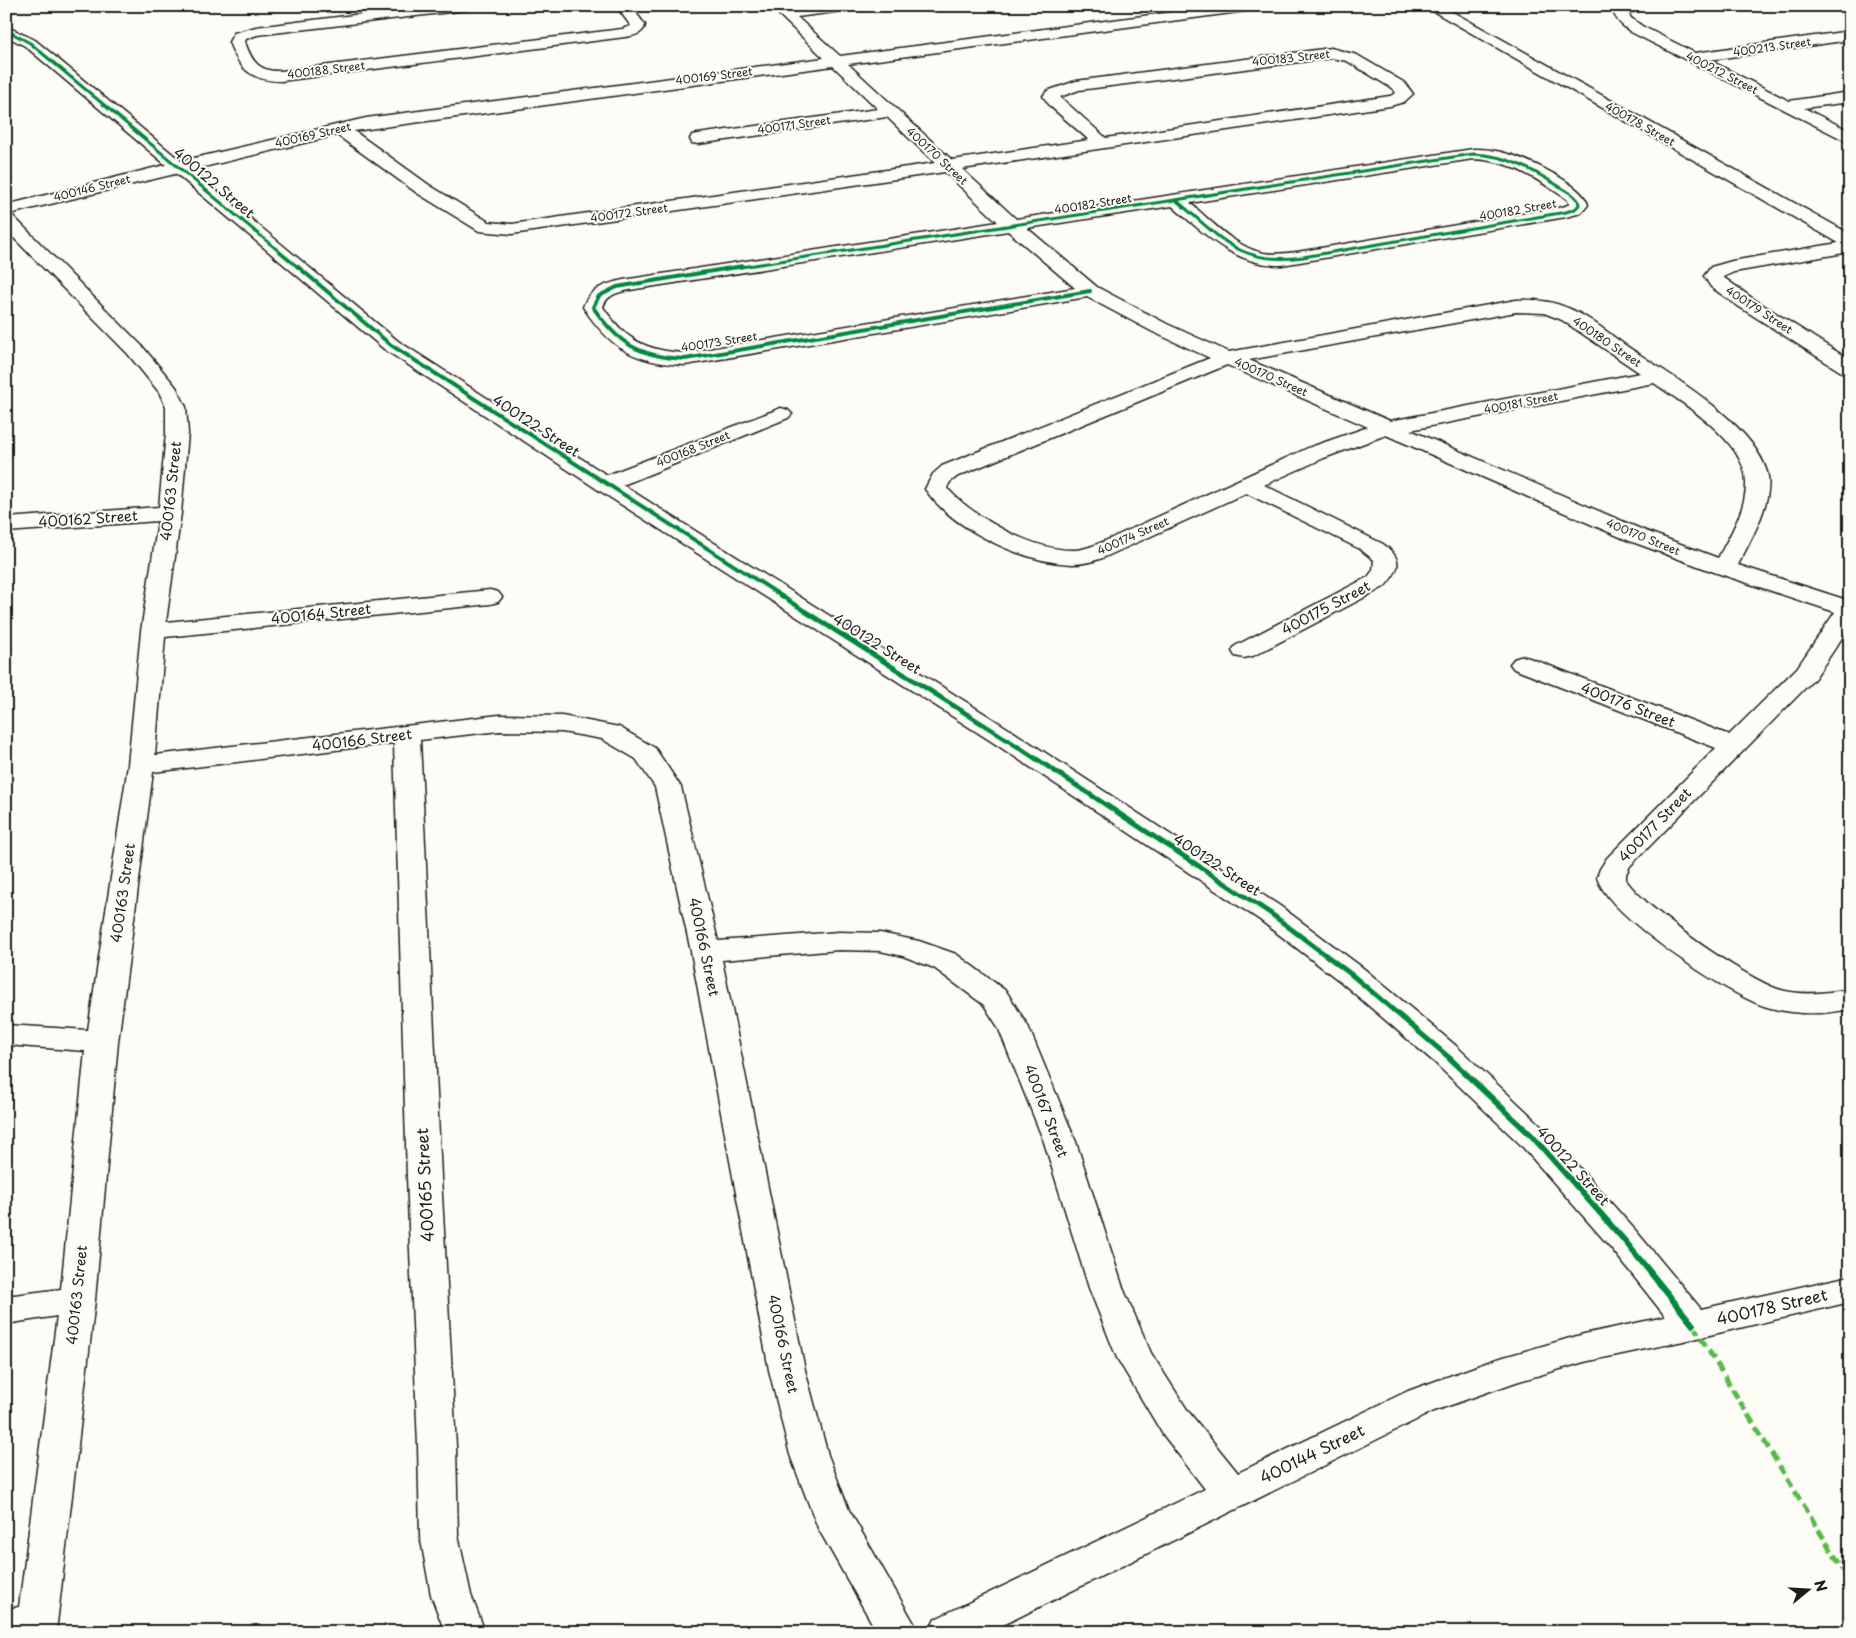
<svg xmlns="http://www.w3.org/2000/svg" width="1856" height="1638" viewBox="0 0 1856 1638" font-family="'Playpen Sans',sans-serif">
<rect width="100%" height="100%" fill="#fdfcf7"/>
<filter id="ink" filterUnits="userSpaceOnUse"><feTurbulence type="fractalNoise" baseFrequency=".02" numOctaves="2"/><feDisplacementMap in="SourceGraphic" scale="10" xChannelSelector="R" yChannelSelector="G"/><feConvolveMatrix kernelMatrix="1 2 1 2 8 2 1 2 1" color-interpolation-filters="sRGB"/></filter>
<g filter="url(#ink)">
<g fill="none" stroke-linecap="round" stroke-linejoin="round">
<defs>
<g id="minor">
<path d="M 428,6 L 474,6 L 467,10 L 257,35 L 246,39 L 245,42 C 252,62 259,72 281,71 L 622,29 L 631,26 L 616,6 L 631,6 L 645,25 C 644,34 633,36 625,37 L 281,81 C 252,81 239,69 229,42 L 234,33 L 256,27 Z"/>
<path d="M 770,6 L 786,6 L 789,9 L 813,6 L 858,6 L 851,10 L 797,17 L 840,56 L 1219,6 L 1261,6 L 1254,10 L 848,64 L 952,160 L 1089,140 L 1050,106 L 1043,96 L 1047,91 L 1076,81 L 1331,48 L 1357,55 L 1405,83 L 1413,94 L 1404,102 L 1390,106 L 962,169 L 1016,219 L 1473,149 C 1485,149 1496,150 1508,154 C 1527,159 1584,185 1588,205 L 1581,213 L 1566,217 L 1282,265 C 1235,266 1205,234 1172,206 L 1027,228 L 1097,287 L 1167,324 L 1229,352 L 1516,300 C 1534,299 1552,301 1568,308 C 1590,317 1609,334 1628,347 C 1670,375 1752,422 1767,472 C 1775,499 1750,541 1738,565 L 1850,601 L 1850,626 L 1815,678 L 1630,866 L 1626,874 L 1626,880 C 1646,910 1747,980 1781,990 C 1803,996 1828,993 1850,989 L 1850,1009 C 1821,1015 1795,1015 1767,1007 C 1730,996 1606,915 1597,877 L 1600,869 L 1607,858 L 1716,748 L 1514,669 L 1510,664 L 1514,659 L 1523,656 L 1532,659 L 1729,735 L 1797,668 L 1835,612 L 1717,573 L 1627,540 L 1386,435 L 1324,458 L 1264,485 L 1383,544 C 1404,560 1400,569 1384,587 L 1253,656 L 1244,658 L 1235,656 L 1232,651 L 1235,646 L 1368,577 L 1373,570 L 1374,560 L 1360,549 L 1246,493 L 1105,557 C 1095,561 1083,564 1072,564 C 1024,563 952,529 925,489 L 933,474 L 942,466 L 1210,358 L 1153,332 L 1087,297 L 685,365 C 635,363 611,349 583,307 C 590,288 606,284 623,280 L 998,222 L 945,172 L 512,234 L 479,231 L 417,193 L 337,135 L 9,214 L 12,215 L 142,346 L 176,387 L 186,407 L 188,433 L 181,513 L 166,622 L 490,590 L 498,592 L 502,597 L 498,602 L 490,604 L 165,637 L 155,755 L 499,715 L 562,716 L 619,727 L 655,748 L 681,787 L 718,941 L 839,932 L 880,933 L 919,941 L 956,954 L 1006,991 L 1028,1026 L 1076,1142 L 1123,1288 L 1151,1353 L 1188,1411 L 1238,1473 L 1408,1391 L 1497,1359 L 1584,1334 L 1693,1311 L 1706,1315 L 1711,1325 L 1706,1335 L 1693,1339 L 1584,1362 L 1516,1382 L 1434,1411 L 989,1632 L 929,1632 L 935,1619 L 1205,1489 L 1162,1433 L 1117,1358 L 1089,1288 L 1044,1142 L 998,1027 L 984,1005 L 934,968 L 903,956 L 880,951 L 839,950 L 722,960 L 805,1370 L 828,1455 L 849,1510 L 919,1632 L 877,1632 L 818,1528 L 790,1455 L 769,1370 L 691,952 L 655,787 L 636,759 L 602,739 L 562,732 L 499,731 L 420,740 L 441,1177 L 456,1446 L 458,1535 L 471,1595 L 485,1632 L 445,1632 L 431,1595 L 420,1535 L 418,1446 L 407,1177 L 394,743 L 153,772 L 118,1042 L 95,1300 L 56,1632 L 6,1632 L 6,1609 L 19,1607 L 57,1316 L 6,1324 L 6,1296 L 61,1289 L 85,1051 L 6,1045 L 6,1025 L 88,1030 L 128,765 L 141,631 L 158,521 L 6,532 L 6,518 L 159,507 L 166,433 L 166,407 L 159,392 L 128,354 L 6,230 L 6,205 L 177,162 L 366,118 L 824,58 ZM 1331,58 L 1347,61 L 1393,89 L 1396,93 L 1390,96 L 1106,138 L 1060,97 L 1079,90 ZM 833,66 L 878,109 L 698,134 L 692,135 L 690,139 L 692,143 L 698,144 L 887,117 L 935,163 L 512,224 L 489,222 L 429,185 L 354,131 ZM 1473,159 C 1510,160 1537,179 1567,199 L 1570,204 L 1563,207 L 1303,251 C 1290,253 1277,255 1264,253 C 1236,248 1211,221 1190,203 ZM 1008,231 L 1075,288 L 685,353 C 646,351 625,340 603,307 C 607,293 623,291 636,289 ZM 1516,312 L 1544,313 L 1562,320 L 1640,373 L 1390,421 L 1249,360 ZM 1227,365 L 1368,427 L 1308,448 L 1105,541 C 1095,545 1086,549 1076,550 C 1035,552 974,518 947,488 L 950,482 L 958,476 ZM 1654,383 C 1683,403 1746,442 1746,482 C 1747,508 1730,535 1718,558 L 1643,530 L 1410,430 Z"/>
<path d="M 1617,6 L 1648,6 L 1646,9 L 1628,13 L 1631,18 L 1642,26 L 1695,53 L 1850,31 L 1850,40 L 1709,60 L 1789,101 L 1850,92 L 1850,102 L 1804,108 L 1850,131 L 1850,143 L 1631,32 C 1623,27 1617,21 1613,12 Z"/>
<path d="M 1850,241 L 1850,252 L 1734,272 L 1723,277 L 1752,298 L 1850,360 L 1850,375 L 1843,373 L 1738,306 L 1711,287 L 1704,276 L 1711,267 L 1732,261 Z"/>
<path d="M 781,408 L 788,410 L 792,414 L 788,418 L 613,489 L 605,491 L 597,489 L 594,484 L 597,479 Z"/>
</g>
<g id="tertiary">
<path d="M 1424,6 L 1442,6 L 1850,234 L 1850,247 L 1844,246 Z"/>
<path d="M 6,26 L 35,40 L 398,341 L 613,479 L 1012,731 L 1280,906 L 1363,968 L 1455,1045 L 1544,1128 L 1636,1231 L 1701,1309 L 1850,1276 L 1850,1302 L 1693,1339 L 1680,1335 L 1612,1249 L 1520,1144 L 1433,1061 L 1341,982 L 1260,920 L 994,743 L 597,489 L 384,349 L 25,46 L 6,36 Z"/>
</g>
</defs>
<use href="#minor" stroke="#1c1c1c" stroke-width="3"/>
<use href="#tertiary" stroke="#1c1c1c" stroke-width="3"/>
<use href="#minor" fill="#fdfcf7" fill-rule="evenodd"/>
<use href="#tertiary" fill="#fdfcf7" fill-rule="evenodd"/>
<path stroke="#58b947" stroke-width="5" stroke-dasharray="10 5" stroke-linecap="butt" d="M 1693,1325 L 1850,1581"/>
<defs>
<g id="cycleway-far3">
<path d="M 6,30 L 30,43 L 299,268"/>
<path d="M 735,268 L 1473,154 C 1512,155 1541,175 1573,195 L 1578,200 L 1579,205 L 1575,209 L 1566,212 L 1303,257 C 1240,266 1221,238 1177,201"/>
</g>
<g id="cycleway-far2">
<path d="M 297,266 L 391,345 L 808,613"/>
<path d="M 743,266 L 617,287 L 599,296 L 593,307 C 618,344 640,357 685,359 L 1090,291"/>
</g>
<path id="cycleway-far1" d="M 806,612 L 1003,737 L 1270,913 L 1352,975 L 1452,1060"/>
<path id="cycleway" d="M 1450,1059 L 1532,1136 L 1624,1240 L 1693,1325"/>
</defs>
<use href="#cycleway-far3" stroke="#fdfcf7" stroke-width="5"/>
<use href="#cycleway-far2" stroke="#fdfcf7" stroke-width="6"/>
<use href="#cycleway-far1" stroke="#fdfcf7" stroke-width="8"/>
<use href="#cycleway" stroke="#fdfcf7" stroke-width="9"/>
<use href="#cycleway-far3" stroke="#00873e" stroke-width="3"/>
<use href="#cycleway-far2" stroke="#00873e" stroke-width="4"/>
<use href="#cycleway-far1" stroke="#00873e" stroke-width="5"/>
<use href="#cycleway" stroke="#00873e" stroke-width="6"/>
</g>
</g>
<g text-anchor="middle" stroke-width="4" stroke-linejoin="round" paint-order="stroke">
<g font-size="11" fill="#1c1c1c" stroke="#fdfcf7">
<text transform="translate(1772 47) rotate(-8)" y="4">400213 Street</text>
<text transform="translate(1291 58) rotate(-6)" y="4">400183 Street</text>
<text transform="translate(326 70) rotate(-7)" y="4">400188 Street</text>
<text transform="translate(1722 73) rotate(27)" y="4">400212 Street</text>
<text transform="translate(714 76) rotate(-7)" y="4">400169 Street</text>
<text transform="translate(1640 124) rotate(29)" y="4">400178 Street</text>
<text transform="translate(794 125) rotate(-8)" y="4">400171 Street</text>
<text transform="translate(313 135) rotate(-13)" y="4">400169 Street</text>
<text transform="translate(937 156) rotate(43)" y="4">400170 Street</text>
<text transform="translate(92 188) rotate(-14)" y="4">400146 Street</text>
<text transform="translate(1093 204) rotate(-9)" y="4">400182 Street</text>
<text transform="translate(1518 210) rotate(-10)" y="4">400182 Street</text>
<text transform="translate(629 213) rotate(-8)" y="4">400172 Street</text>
<text transform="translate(1759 310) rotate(33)" y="4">400179 Street</text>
<text transform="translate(719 342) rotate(-9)" y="4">400173 Street</text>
<text transform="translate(1607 342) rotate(34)" y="4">400180 Street</text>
<text transform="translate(1271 377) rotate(24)" y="4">400170 Street</text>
<text transform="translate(1521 403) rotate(-11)" y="4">400181 Street</text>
<text transform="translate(693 449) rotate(-22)" y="4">400168 Street</text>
<text transform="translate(1133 536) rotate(-24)" y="4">400174 Street</text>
<text transform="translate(1643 537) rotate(22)" y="4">400170 Street</text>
</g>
<g font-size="14" fill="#1c1c1c" stroke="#fdfcf7">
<text transform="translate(214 183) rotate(40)" y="5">400122 Street</text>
<text transform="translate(536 426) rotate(33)" y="5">400122 Street</text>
<text transform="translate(171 491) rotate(-84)" y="5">400163 Street</text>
<text transform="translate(88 519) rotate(-4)" y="5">400162 Street</text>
<text transform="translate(1326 608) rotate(-28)" y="5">400175 Street</text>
<text transform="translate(321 614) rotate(-6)" y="5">400164 Street</text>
<text transform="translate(877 644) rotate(32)" y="5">400122 Street</text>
<text transform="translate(1628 705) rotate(21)" y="5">400176 Street</text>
<text transform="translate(362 740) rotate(-7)" y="5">400166 Street</text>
<text transform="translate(1655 825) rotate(-46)" y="5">400177 Street</text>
<text transform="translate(1217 865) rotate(33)" y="5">400122 Street</text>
<text transform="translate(123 893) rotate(-82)" y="5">400163 Street</text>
<text transform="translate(704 947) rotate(78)" y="5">400166 Street</text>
<text transform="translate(1046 1111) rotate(69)" y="5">400167 Street</text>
<text transform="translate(1573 1166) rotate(48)" y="5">400122 Street</text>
<text transform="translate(77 1295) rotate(-84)" y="5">400163 Street</text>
<text transform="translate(783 1344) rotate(78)" y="5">400166 Street</text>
</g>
<g font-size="16" fill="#1c1c1c" stroke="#fdfcf7">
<text transform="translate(425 1185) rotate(-93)" y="6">400165 Street</text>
<text transform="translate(1772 1307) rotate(-13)" y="6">400178 Street</text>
<text transform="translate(1312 1454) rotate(-26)" y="6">400144 Street</text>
</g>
</g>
<rect width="1856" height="1638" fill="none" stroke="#fdfcf7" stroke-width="25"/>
<rect x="12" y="12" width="1831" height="1613" fill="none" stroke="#1c1c1c" stroke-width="2" filter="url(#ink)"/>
<g transform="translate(1808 1590) rotate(72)" stroke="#fdfcf7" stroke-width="4" paint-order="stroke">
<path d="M0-4L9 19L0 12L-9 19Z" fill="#1c1c1c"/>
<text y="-8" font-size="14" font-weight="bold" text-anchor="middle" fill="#1c1c1c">N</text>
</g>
</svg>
